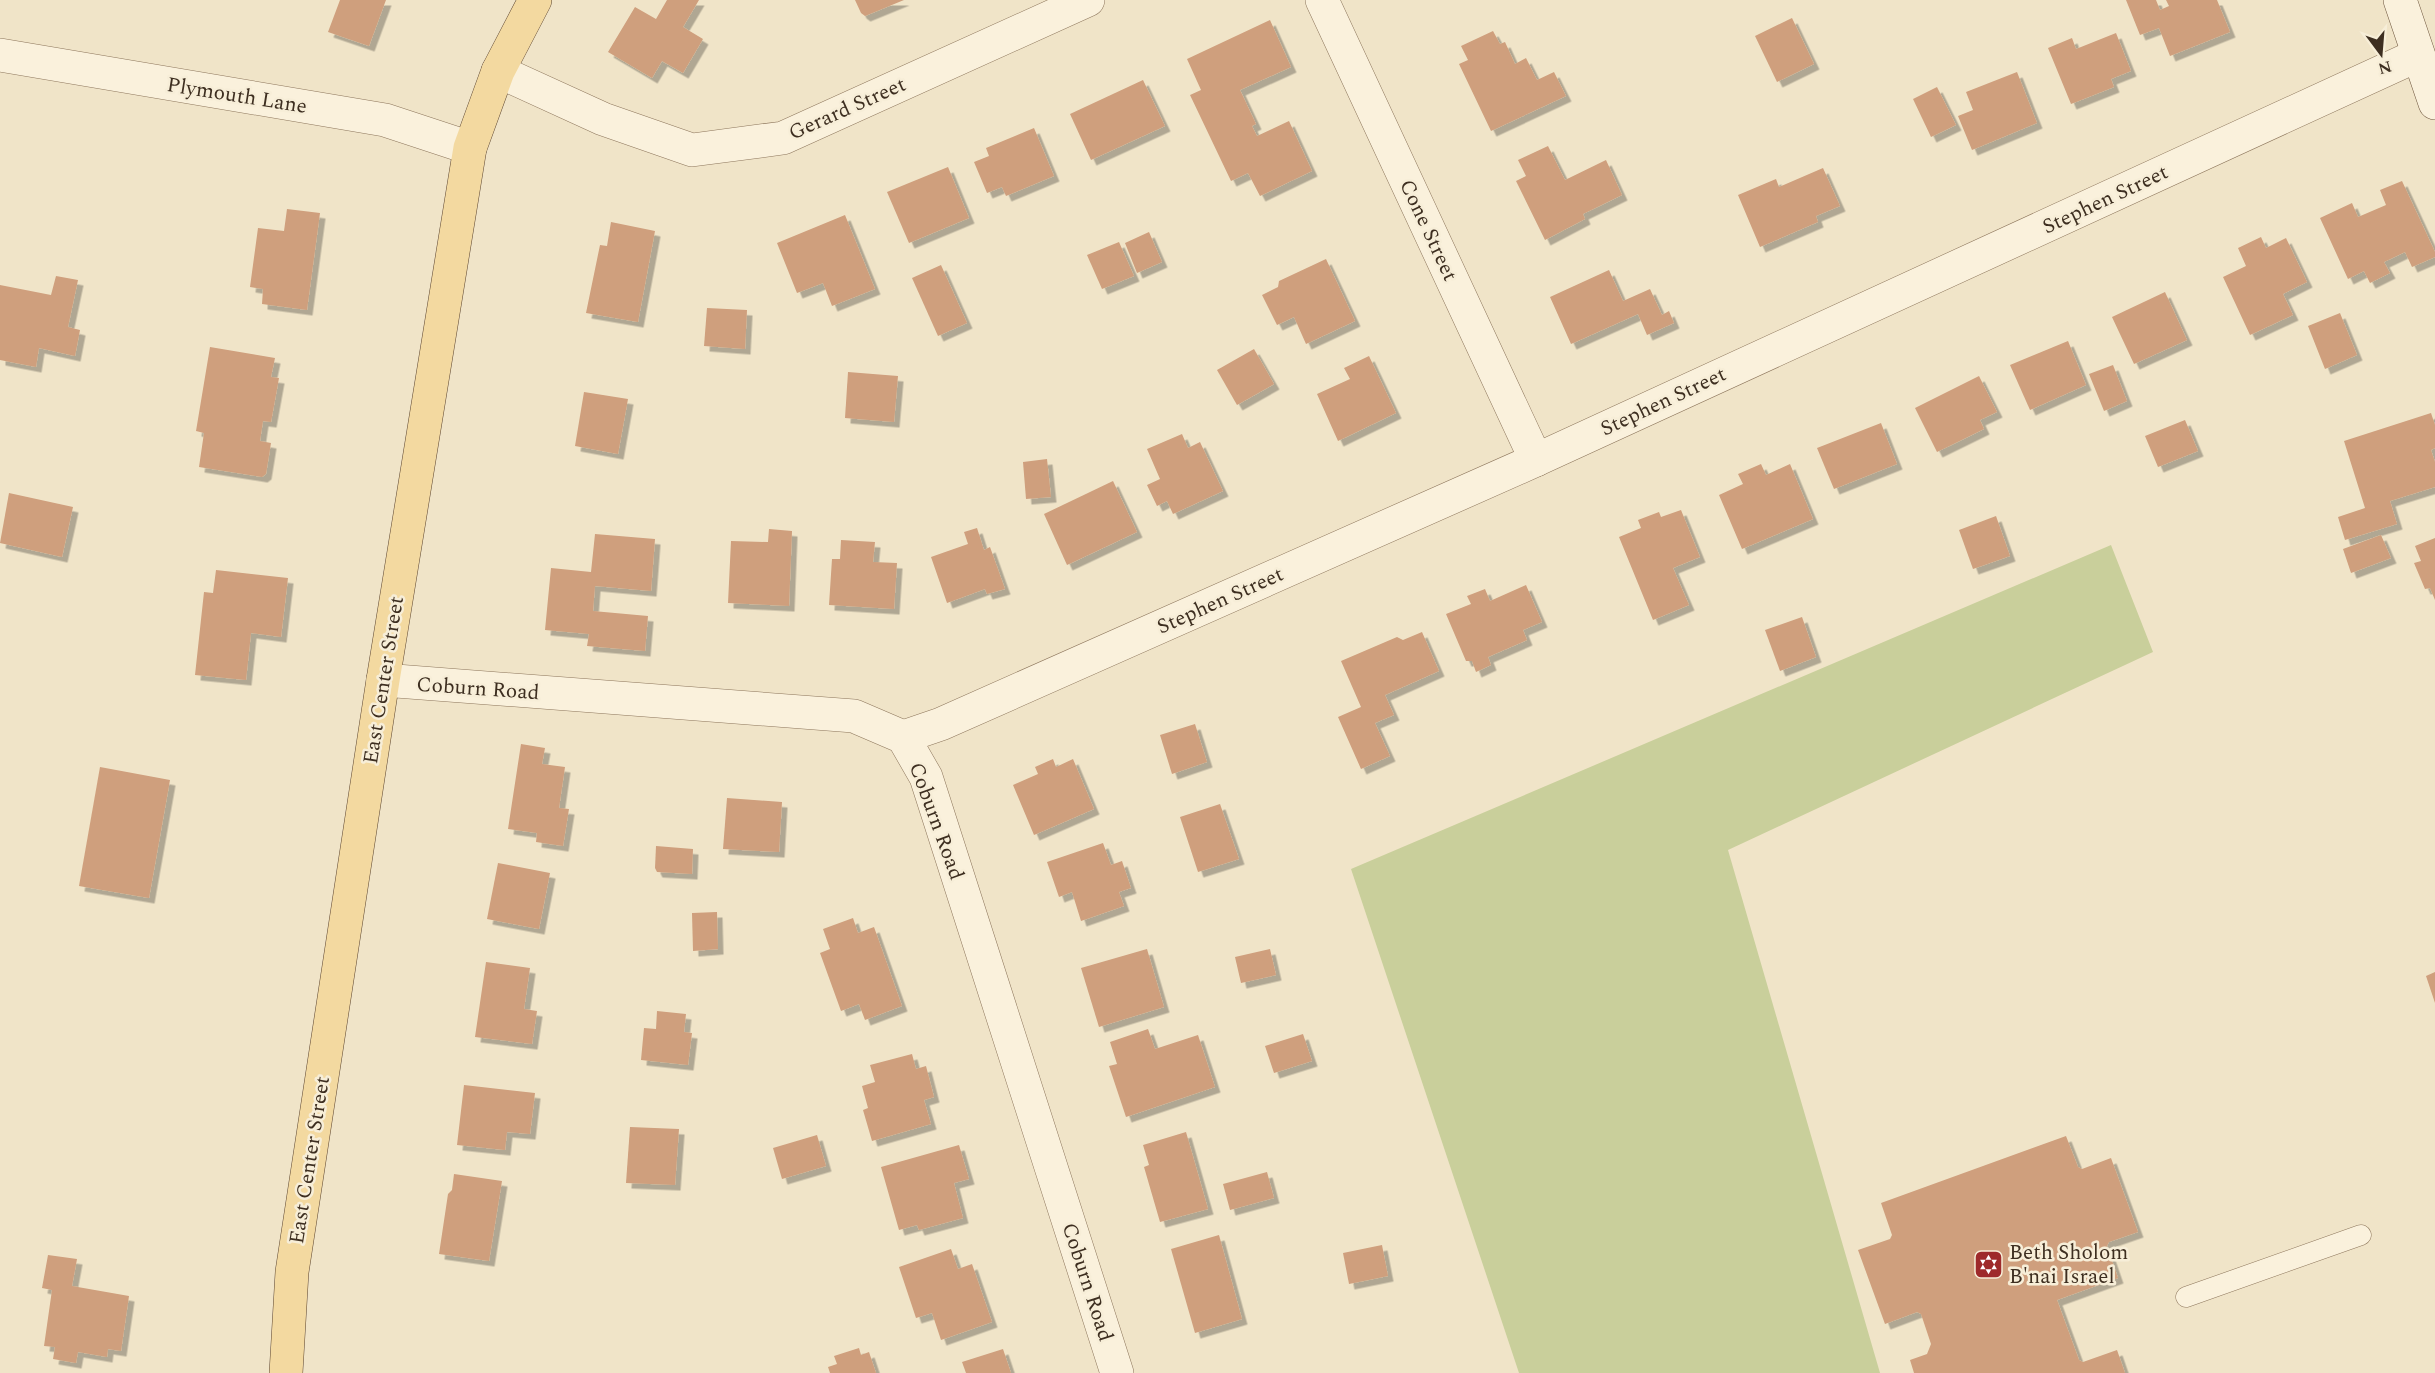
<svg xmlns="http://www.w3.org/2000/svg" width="2435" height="1373" viewBox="0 0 2435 1373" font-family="Spectral,serif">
<defs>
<filter id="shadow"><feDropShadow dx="5.5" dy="5.5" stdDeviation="0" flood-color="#0004"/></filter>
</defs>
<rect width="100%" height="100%" fill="#f0e4c8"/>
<path fill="#c9cf9b" d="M 2111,545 L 2153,652 L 1728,850 L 1880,1373 L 1519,1373 L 1351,869 Z"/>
<g fill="#cf9f7d" filter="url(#shadow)">
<path d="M 340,0 L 386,0 L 369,46 L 328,32 Z"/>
<path d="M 667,0 L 699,0 L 683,27 L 703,39 L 683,73 L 662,61 L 652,78 L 608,52 L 635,7 L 656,19 Z"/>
<path d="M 855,0 L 904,0 L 865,16 L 861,13 Z"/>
<path d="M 2126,0 L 2156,0 L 2160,10 L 2169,6 L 2166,0 L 2217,0 L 2230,32 L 2170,56 L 2159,28 L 2140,35 Z"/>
<path d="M 1792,18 L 1814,64 L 1777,82 L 1755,36 Z"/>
<path d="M 1270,20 L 1291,67 L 1240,90 L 1256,124 L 1252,126 L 1257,136 L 1289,121 L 1312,171 L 1260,196 L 1248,173 L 1231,181 L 1190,95 L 1201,90 L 1187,59 Z"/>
<path d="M 1493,31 L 1500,44 L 1505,42 L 1515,64 L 1526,58 L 1537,80 L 1554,72 L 1566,96 L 1491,131 L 1459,64 L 1468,60 L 1461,46 Z"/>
<path d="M 2116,33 L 2131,71 L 2111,79 L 2114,87 L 2071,104 L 2048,48 L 2072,38 L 2076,49 Z"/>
<path d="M 2017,72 L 2037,123 L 1972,150 L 1958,116 L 1973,110 L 1966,92 Z"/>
<path d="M 1143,80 L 1165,126 L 1091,160 L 1070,114 Z"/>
<path d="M 1937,87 L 1956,125 L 1931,137 L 1913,99 Z"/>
<path d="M 1034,128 L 1054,176 L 1006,196 L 1002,187 L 987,193 L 974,162 L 989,156 L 986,148 Z"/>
<path d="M 1548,146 L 1565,180 L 1606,160 L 1622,195 L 1583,214 L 1585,219 L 1545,240 L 1516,181 L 1526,176 L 1518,160 Z"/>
<path d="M 948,167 L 969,218 L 909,243 L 887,192 Z"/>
<path d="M 1823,168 L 1840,206 L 1816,216 L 1818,222 L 1760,247 L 1738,195 L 1776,179 L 1779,187 Z"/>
<path d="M 2402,181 L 2435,252 L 2435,257 L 2412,267 L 2405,252 L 2384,262 L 2390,273 L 2370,283 L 2364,271 L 2348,279 L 2320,218 L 2352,203 L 2358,217 L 2386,205 L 2380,190 Z"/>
<path d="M 287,209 L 320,213 L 307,310 L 262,304 L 263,289 L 250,287 L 258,228 L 284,231 Z"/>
<path d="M 845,215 L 875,289 L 832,306 L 823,283 L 797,293 L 777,243 Z"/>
<path d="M 611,222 L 655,231 L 638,322 L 586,313 L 600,245 L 607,246 Z"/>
<path d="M 1149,232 L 1162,262 L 1137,273 L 1125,243 Z"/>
<path d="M 2261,237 L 2266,248 L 2286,238 L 2307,282 L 2283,294 L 2293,315 L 2250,335 L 2223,277 L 2246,266 L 2238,248 Z"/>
<path d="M 1119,242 L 1134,276 L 1102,289 L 1087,255 Z"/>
<path d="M 1326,259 L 1355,321 L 1306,344 L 1294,317 L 1277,325 L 1262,295 L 1278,287 L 1279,281 Z"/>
<path d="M 941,265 L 967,323 L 938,336 L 912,278 Z"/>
<path d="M 1609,270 L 1623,301 L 1650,289 L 1662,315 L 1669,311 L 1674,323 L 1647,335 L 1638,314 L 1571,344 L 1550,297 Z"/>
<path d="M 56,276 L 78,280 L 68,327 L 80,330 L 75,356 L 39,348 L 36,367 L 0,360 L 0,285 L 51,295 Z"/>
<path d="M 2165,292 L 2187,340 L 2134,364 L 2112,317 Z"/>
<path d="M 707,308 L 747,310 L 745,349 L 704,346 Z"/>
<path d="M 2340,313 L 2357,355 L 2325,369 L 2308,326 Z"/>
<path d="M 2068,341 L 2086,385 L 2030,410 L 2010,365 Z"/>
<path d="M 210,347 L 275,358 L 271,377 L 279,378 L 271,422 L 263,421 L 260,441 L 271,443 L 266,474 L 262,477 L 199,467 L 204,433 L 196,431 Z"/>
<path d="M 1254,349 L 1274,384 L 1237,405 L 1217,370 Z"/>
<path d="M 1369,356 L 1396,413 L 1338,441 L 1317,394 L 1350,379 L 1344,368 Z"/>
<path d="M 2113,365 L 2127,401 L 2104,411 L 2089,374 Z"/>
<path d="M 848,372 L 898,376 L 894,422 L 845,418 Z"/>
<path d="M 1979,376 L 1997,412 L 1980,420 L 1984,429 L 1937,452 L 1915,408 Z"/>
<path d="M 584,392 L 628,399 L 618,454 L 575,446 Z"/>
<path d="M 2431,413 L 2435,425 L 2435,448 L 2431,450 L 2435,462 L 2435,487 L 2390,501 L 2397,524 L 2345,540 L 2338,517 L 2365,508 L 2344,441 Z"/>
<path d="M 2185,420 L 2198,451 L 2158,467 L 2145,436 Z"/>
<path d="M 1881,423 L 1897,464 L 1834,489 L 1817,448 Z"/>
<path d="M 1182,434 L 1188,448 L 1200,442 L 1223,491 L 1173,514 L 1167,501 L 1157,506 L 1147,485 L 1160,479 L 1147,449 Z"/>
<path d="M 1047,459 L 1051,497 L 1026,499 L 1023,462 Z"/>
<path d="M 1761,464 L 1766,475 L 1790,464 L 1813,519 L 1742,549 L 1719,495 L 1743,484 L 1738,474 Z"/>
<path d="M 1113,481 L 1137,532 L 1067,565 L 1044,514 Z"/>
<path d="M 9,493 L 73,507 L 62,557 L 0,543 Z"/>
<path d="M 1681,510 L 1700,557 L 1673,568 L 1689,605 L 1653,620 L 1619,537 L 1641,528 L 1638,520 L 1659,512 L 1661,517 Z"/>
<path d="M 1996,516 L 2010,556 L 1973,569 L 1959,530 Z"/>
<path d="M 977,528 L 984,550 L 990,547 L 1005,589 L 987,594 L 985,589 L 947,603 L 931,557 L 968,544 L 964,532 Z"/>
<path d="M 769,529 L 792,531 L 789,606 L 728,603 L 731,541 L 768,542 Z"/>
<path d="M 595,534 L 655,539 L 651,591 L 595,586 L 593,611 L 648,616 L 645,651 L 587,646 L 589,634 L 545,630 L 551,568 L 591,572 Z"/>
<path d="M 2381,535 L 2391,558 L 2351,573 L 2343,549 Z"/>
<path d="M 2435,538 L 2435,600 L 2430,588 L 2425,589 L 2414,563 L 2421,561 L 2415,546 Z"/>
<path d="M 841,540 L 875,542 L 873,562 L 897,563 L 894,609 L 829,605 L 832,559 L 840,559 Z"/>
<path d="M 216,570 L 288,578 L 281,637 L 251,633 L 246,680 L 195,675 L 204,592 L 213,593 Z"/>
<path d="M 1526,585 L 1542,622 L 1523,630 L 1527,640 L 1488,657 L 1491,665 L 1476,672 L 1472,661 L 1466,661 L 1446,614 L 1471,604 L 1467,596 L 1485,589 L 1490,601 Z"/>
<path d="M 1802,617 L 1816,657 L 1780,671 L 1765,630 Z"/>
<path d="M 1422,632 L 1439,671 L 1385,695 L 1394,715 L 1375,723 L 1390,756 L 1361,769 L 1338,717 L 1361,707 L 1341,661 L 1397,637 L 1403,640 Z"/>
<path d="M 1195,724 L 1207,762 L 1172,774 L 1160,735 Z"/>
<path d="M 521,744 L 545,748 L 542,764 L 565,767 L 559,808 L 569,809 L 563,846 L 536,842 L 537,833 L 508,829 Z"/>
<path d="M 1053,759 L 1056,767 L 1073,759 L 1094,809 L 1034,835 L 1013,785 L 1038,774 L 1035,767 Z"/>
<path d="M 100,767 L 170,780 L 149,898 L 79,886 Z"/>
<path d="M 727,798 L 782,802 L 779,852 L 723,849 Z"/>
<path d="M 1220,804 L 1239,859 L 1198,872 L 1180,817 Z"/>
<path d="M 1103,843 L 1111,865 L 1122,861 L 1131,888 L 1119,892 L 1124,906 L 1081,921 L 1072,892 L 1059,897 L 1047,862 Z"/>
<path d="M 656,846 L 693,849 L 692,874 L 657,872 L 655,868 Z"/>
<path d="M 498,863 L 550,873 L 539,929 L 487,919 Z"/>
<path d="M 717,912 L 718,949 L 693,951 L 692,913 Z"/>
<path d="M 853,918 L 858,933 L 874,927 L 902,1006 L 865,1020 L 859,1004 L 841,1011 L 820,953 L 830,949 L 823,929 Z"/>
<path d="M 1147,949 L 1164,1007 L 1099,1027 L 1081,968 Z"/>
<path d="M 1270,949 L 1276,975 L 1241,983 L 1235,957 Z"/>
<path d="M 486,962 L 530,968 L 524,1009 L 537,1011 L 532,1044 L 475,1037 Z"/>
<path d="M 2435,972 L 2435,1003 L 2426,976 Z"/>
<path d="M 657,1011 L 686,1014 L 684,1032 L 692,1033 L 688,1065 L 641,1060 L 644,1028 L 656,1029 Z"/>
<path d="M 1148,1029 L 1155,1049 L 1198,1035 L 1215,1087 L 1126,1117 L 1109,1066 L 1117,1064 L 1110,1042 Z"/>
<path d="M 1303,1034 L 1312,1061 L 1274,1073 L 1265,1046 Z"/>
<path d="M 912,1054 L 916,1069 L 926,1066 L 934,1097 L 924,1100 L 931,1124 L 872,1141 L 863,1110 L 868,1108 L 862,1086 L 875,1082 L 870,1065 Z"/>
<path d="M 464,1085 L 535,1093 L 530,1134 L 507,1132 L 505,1150 L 457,1145 Z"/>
<path d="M 630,1127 L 679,1129 L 675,1185 L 626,1183 Z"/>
<path d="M 1186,1132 L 1208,1209 L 1160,1222 L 1144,1167 L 1149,1165 L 1143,1145 Z"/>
<path d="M 817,1135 L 826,1166 L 782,1179 L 773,1148 Z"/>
<path d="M 2066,1136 L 2078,1167 L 2082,1169 L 2111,1158 L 2138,1232 L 2109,1242 L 2107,1246 L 2118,1278 L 2057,1300 L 2079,1360 L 2083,1362 L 2117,1350 L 2125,1373 L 1914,1373 L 1910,1360 L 1927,1354 L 1931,1344 L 1921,1314 L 1917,1312 L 1885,1324 L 1858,1250 L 1890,1239 L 1892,1235 L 1881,1203 Z"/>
<path d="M 959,1145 L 969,1179 L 954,1183 L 963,1218 L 919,1230 L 917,1225 L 899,1230 L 881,1167 Z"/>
<path d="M 1267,1172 L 1274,1198 L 1230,1210 L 1223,1184 Z"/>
<path d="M 454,1174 L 502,1181 L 489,1261 L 439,1254 L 448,1194 L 452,1190 Z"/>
<path d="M 1219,1235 L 1242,1319 L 1195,1333 L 1171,1249 Z"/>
<path d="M 1382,1245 L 1388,1276 L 1349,1284 L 1343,1253 Z"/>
<path d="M 951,1249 L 958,1269 L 972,1264 L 992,1322 L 941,1340 L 932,1313 L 916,1318 L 899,1267 Z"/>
<path d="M 48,1255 L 77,1259 L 72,1286 L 129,1296 L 121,1351 L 108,1349 L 107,1357 L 78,1352 L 76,1363 L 53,1359 L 55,1347 L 44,1346 L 52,1290 L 42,1288 Z"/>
<path d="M 859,1348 L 861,1355 L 869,1352 L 876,1373 L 830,1373 L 828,1367 L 837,1364 L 834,1356 Z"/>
<path d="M 1003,1349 L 1011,1373 L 966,1373 L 962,1362 Z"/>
</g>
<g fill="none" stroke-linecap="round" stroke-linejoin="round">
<defs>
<path id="lane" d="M 2186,1297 L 2361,1235"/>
<g id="street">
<path d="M 1322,0 L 1536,460"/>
<path d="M 0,55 L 385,120 L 470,148"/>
<path d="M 498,71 L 603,119 L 692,150 L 783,138 L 1088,0"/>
<path d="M 383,680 L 854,716 L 903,737 L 926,777 L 1117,1373"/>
<path d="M 903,737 L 941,724 L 1536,460 L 2418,55"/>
</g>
<path id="secondary" d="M 2400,0 L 2435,103"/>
<path id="primary" d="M 286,1373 L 292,1272 L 383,680 L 470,148 L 498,71 L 535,0"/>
</defs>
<use href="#lane" stroke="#8d765c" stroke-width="21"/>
<use href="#street" stroke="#8d765c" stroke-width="34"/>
<use href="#secondary" stroke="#6f573f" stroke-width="34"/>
<use href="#primary" stroke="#5b4430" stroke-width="34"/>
<use href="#lane" stroke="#faf1dc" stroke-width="20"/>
<use href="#street" stroke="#faf1dc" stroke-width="33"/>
<use href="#secondary" stroke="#faf1dc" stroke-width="33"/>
<use href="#primary" stroke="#f3d9a0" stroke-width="33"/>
</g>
<defs>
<symbol id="synagogue-square" viewBox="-11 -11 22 22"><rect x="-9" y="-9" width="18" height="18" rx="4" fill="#9e2a2b" stroke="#f7eed8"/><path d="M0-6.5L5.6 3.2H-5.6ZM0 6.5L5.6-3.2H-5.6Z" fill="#fff"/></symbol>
</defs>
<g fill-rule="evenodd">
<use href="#synagogue-square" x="1972" y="1248" width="33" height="33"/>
</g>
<g text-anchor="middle" stroke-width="5" stroke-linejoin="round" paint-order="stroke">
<g font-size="21" fill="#3d2e20" stroke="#f7eed8">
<text transform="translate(237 95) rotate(9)" y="7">Plymouth Lane</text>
<text transform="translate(847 108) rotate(-24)" y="7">Gerard Street</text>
<text transform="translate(2105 199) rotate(-25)" y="7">Stephen Street</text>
<text transform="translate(1429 230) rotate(65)" y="7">Cone Street</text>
<text transform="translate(1663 401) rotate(-25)" y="7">Stephen Street</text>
<text transform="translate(1220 600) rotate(-24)" y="7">Stephen Street</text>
<text transform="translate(383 680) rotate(-81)" y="7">East Center Street</text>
<text transform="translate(478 688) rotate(4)" y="7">Coburn Road</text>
<text transform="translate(937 821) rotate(70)" y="7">Coburn Road</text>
<text transform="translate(309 1160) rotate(-81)" y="7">East Center Street</text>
<text transform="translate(1088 1282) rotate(72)" y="7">Coburn Road</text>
</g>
<g font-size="21" fill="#3d2e20" stroke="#f7eed8" text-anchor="start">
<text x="2009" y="1259">Beth Sholom<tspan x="2009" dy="24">B'nai Israel</tspan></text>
</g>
</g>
<g transform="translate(2381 54) rotate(164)" stroke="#f7eed8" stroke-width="4.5" paint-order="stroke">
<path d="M0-4.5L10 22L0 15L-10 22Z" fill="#3d2e20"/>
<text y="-9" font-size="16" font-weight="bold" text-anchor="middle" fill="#3d2e20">N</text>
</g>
</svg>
